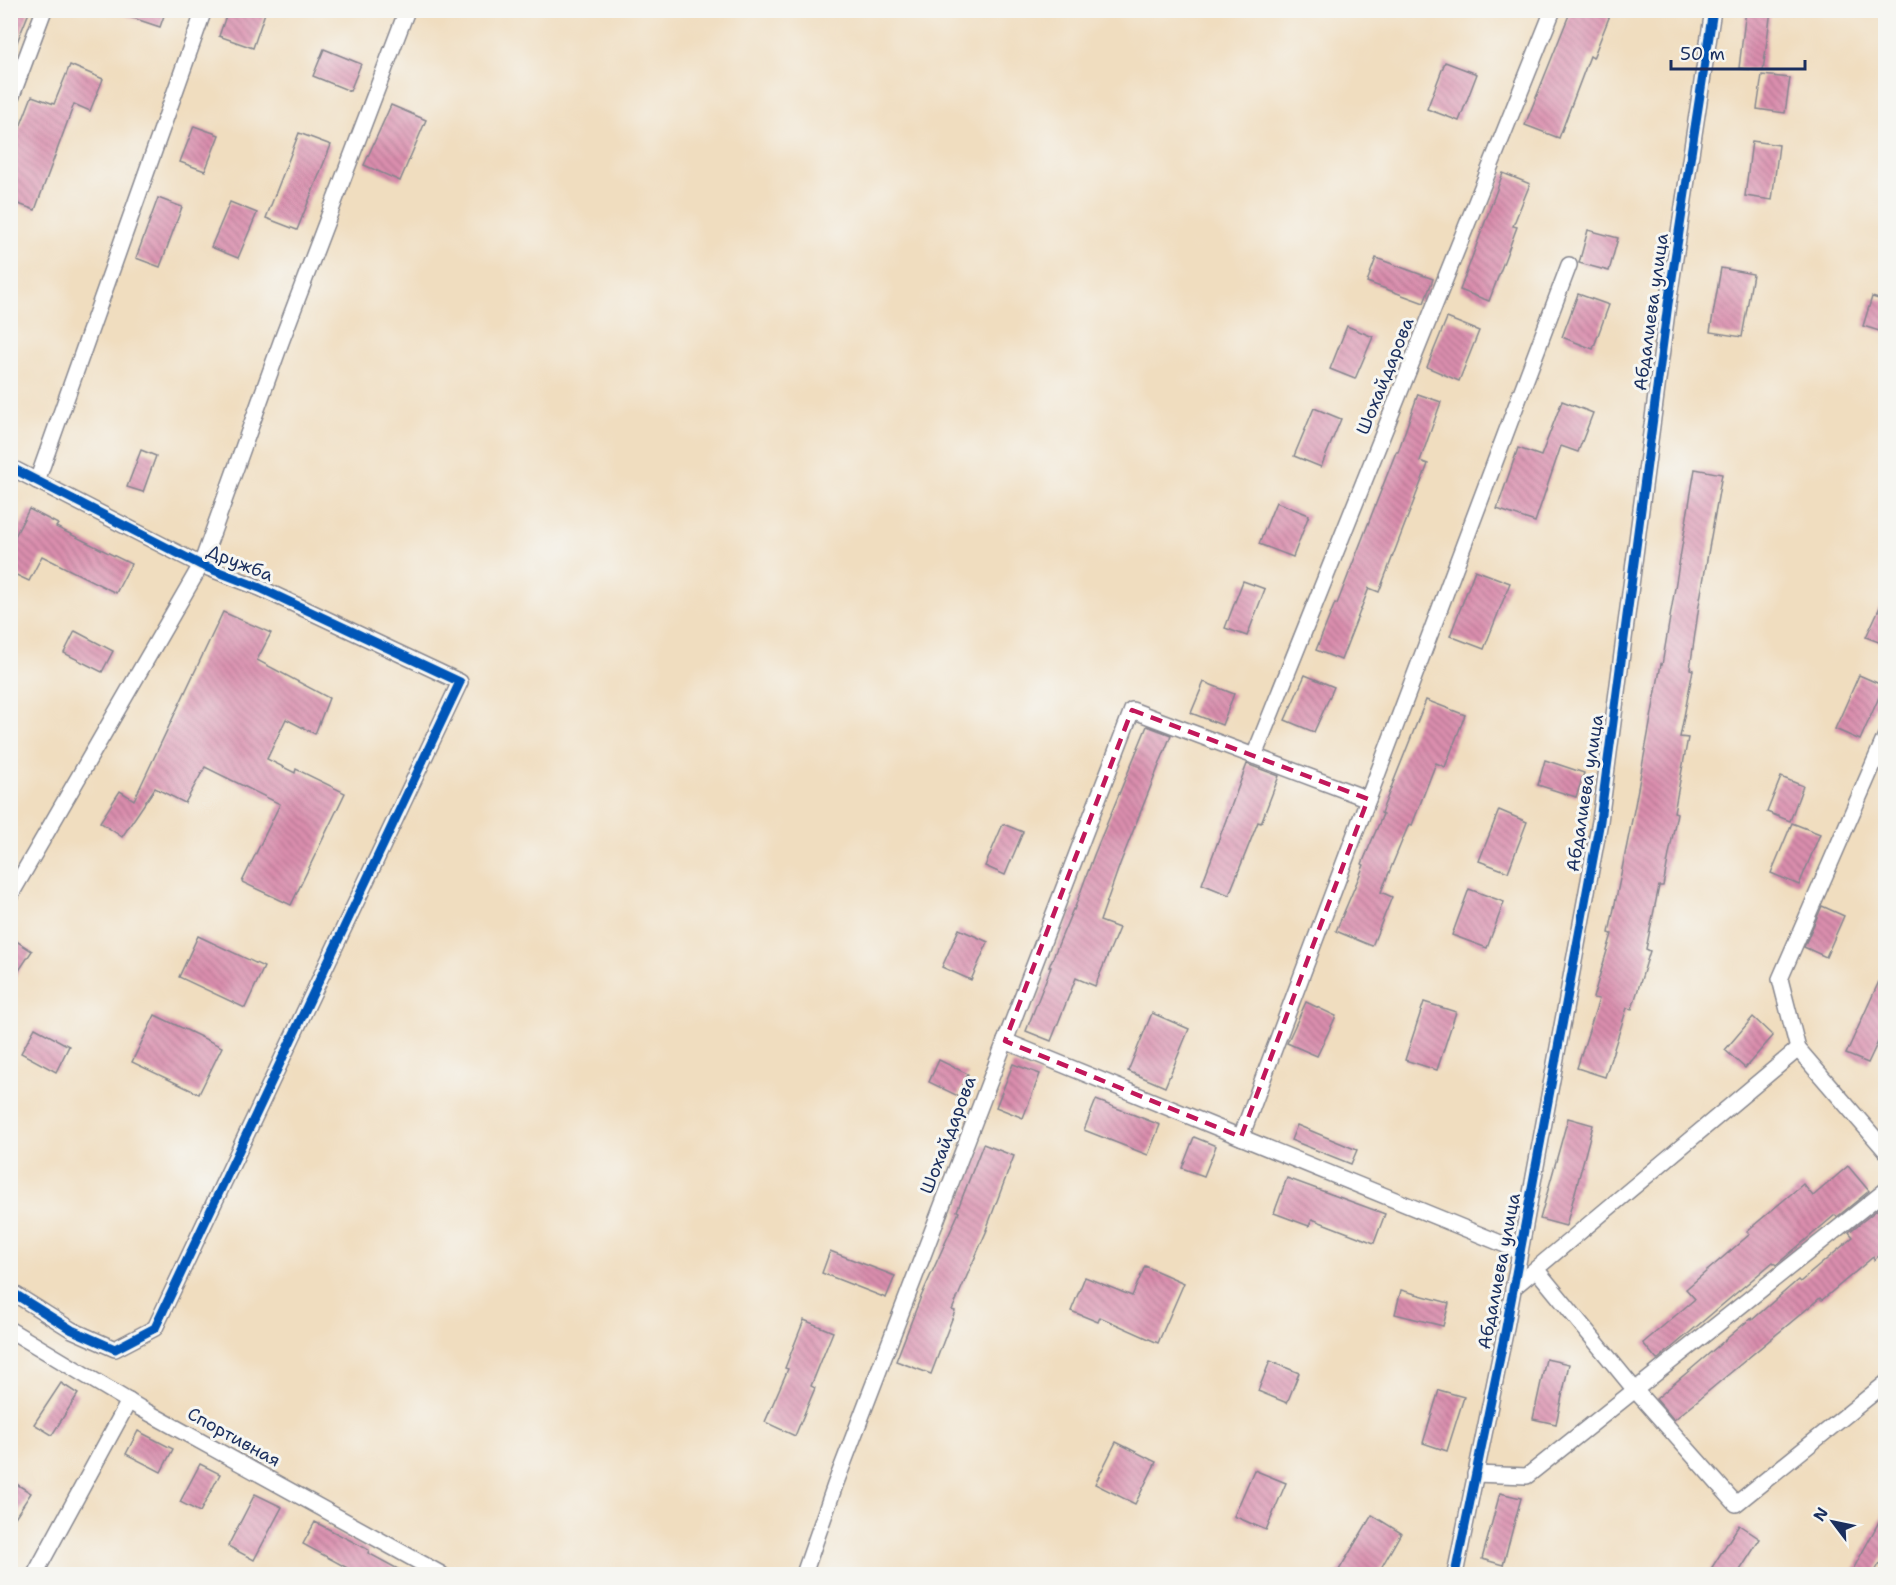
<svg xmlns="http://www.w3.org/2000/svg" width="1896" height="1585" viewBox="0 0 1896 1585" font-family="'Shantell Sans',sans-serif">
<defs>
<pattern id="building-back-hatch" width="6" height="6" patternUnits="userSpaceOnUse" patternTransform="scale(1.5)"><rect width="6" height="6" fill="#da8ead"/><path d="M-1 5l2 2M0 0l6 6M5-1l2 2" fill="none" stroke="#b07490"/></pattern>
</defs>
<rect width="100%" height="100%" fill="#f6f6f2"/>
<filter id="ink" filterUnits="userSpaceOnUse"><feTurbulence type="fractalNoise" baseFrequency=".0167" numOctaves="2"/><feDisplacementMap in="SourceGraphic" scale="12" xChannelSelector="R" yChannelSelector="G"/><feConvolveMatrix kernelMatrix="1 2 1 2 8 2 1 2 1" color-interpolation-filters="sRGB"/></filter>
<filter id="wash" filterUnits="userSpaceOnUse"><feTurbulence type="fractalNoise" baseFrequency=".008" numOctaves="4" result="noise"/><feDisplacementMap in="SourceGraphic" scale="24" xChannelSelector="R" yChannelSelector="G"/><feGaussianBlur stdDeviation="1.35" result="paint"/><feColorMatrix in="noise" values="0 0 0 0 0 0 0 0 0 0 0 0 0 0 0 0 0 1.4 0 .05"/><feComposite in="paint" operator="in"/></filter>
<g filter="url(#wash)">
<rect width="100%" height="100%" fill="#f0ddbf"/>
<g id="blocks">
<g fill="url(#building-back-hatch)">
<path d="M 10,10 L 30,10 L 11,57 L 10,57 Z"/>
<path d="M 119,10 L 166,10 L 160,27 L 118,13 Z"/>
<path d="M 228,10 L 266,10 L 253,48 L 219,36 Z"/>
<path d="M 1571,10 L 1612,10 L 1593,58 L 1590,56 L 1559,138 L 1525,125 Z"/>
<path d="M 1746,10 L 1771,10 L 1763,71 L 1739,68 Z"/>
<path d="M 324,49 L 361,64 L 350,91 L 313,76 Z"/>
<path d="M 1445,62 L 1477,74 L 1459,121 L 1427,109 Z"/>
<path d="M 70,65 L 103,79 L 90,111 L 74,104 L 35,210 L 10,201 L 10,153 L 32,96 L 54,104 Z"/>
<path d="M 1762,75 L 1790,78 L 1785,113 L 1757,109 Z"/>
<path d="M 391,105 L 426,120 L 400,181 L 364,165 Z"/>
<path d="M 194,126 L 219,135 L 205,171 L 180,162 Z"/>
<path d="M 299,133 L 331,145 L 297,230 L 266,218 Z"/>
<path d="M 1752,141 L 1779,145 L 1772,200 L 1745,196 Z"/>
<path d="M 1503,173 L 1530,184 L 1513,226 L 1517,227 L 1489,301 L 1460,290 Z"/>
<path d="M 158,198 L 182,207 L 160,267 L 136,258 Z"/>
<path d="M 230,202 L 257,213 L 238,258 L 211,247 Z"/>
<path d="M 1588,230 L 1618,238 L 1609,271 L 1579,263 Z"/>
<path d="M 1376,258 L 1433,279 L 1424,303 L 1367,282 Z"/>
<path d="M 1721,268 L 1753,274 L 1742,337 L 1710,332 Z"/>
<path d="M 1578,294 L 1609,305 L 1593,349 L 1562,337 Z"/>
<path d="M 1872,297 L 1886,301 L 1886,333 L 1863,326 Z"/>
<path d="M 1447,318 L 1479,331 L 1459,381 L 1427,367 Z"/>
<path d="M 1347,326 L 1373,337 L 1355,379 L 1330,369 Z"/>
<path d="M 1418,394 L 1441,402 L 1420,461 L 1428,464 L 1379,592 L 1369,588 L 1341,660 L 1316,650 L 1335,603 L 1337,604 L 1396,452 L 1398,452 Z"/>
<path d="M 1562,401 L 1593,413 L 1578,452 L 1561,446 L 1535,522 L 1497,509 L 1518,448 L 1541,456 Z"/>
<path d="M 1314,408 L 1341,419 L 1321,467 L 1294,456 Z"/>
<path d="M 141,450 L 156,456 L 143,492 L 127,487 Z"/>
<path d="M 1695,469 L 1722,474 L 1699,605 L 1690,669 L 1693,670 L 1680,737 L 1688,738 L 1674,812 L 1677,813 L 1663,886 L 1659,886 L 1646,949 L 1650,951 L 1632,1009 L 1627,1008 L 1605,1077 L 1577,1068 L 1599,999 L 1593,998 L 1612,934 L 1609,933 L 1635,805 L 1661,664 L 1662,665 Z"/>
<path d="M 1276,502 L 1309,515 L 1293,557 L 1259,544 Z"/>
<path d="M 29,509 L 58,524 L 56,527 L 131,564 L 116,593 L 42,556 L 29,581 L 10,572 L 10,546 Z"/>
<path d="M 1475,570 L 1510,583 L 1484,649 L 1450,636 Z"/>
<path d="M 1243,581 L 1265,589 L 1247,636 L 1225,628 Z"/>
<path d="M 1886,594 L 1886,645 L 1866,637 Z"/>
<path d="M 223,612 L 271,633 L 257,660 L 329,698 L 315,734 L 286,719 L 267,759 L 295,773 L 296,769 L 345,793 L 291,905 L 242,882 L 280,804 L 205,767 L 185,803 L 155,788 L 122,837 L 100,822 L 120,791 L 134,800 Z"/>
<path d="M 75,631 L 113,651 L 102,672 L 64,653 Z"/>
<path d="M 1305,675 L 1334,687 L 1314,732 L 1285,720 Z"/>
<path d="M 1859,675 L 1884,686 L 1860,740 L 1835,729 Z"/>
<path d="M 1204,682 L 1234,694 L 1222,725 L 1191,713 Z"/>
<path d="M 1426,700 L 1465,715 L 1445,767 L 1436,763 L 1412,825 L 1409,824 L 1381,892 L 1392,897 L 1372,946 L 1336,931 L 1364,865 L 1362,864 L 1383,814 L 1381,813 Z"/>
<path d="M 1147,726 L 1171,735 L 1120,864 L 1100,921 L 1119,928 L 1095,986 L 1076,978 L 1051,1041 L 1026,1031 L 1051,967 L 1049,967 L 1073,909 L 1074,910 L 1094,855 Z"/>
<path d="M 1545,760 L 1584,773 L 1576,797 L 1538,785 Z"/>
<path d="M 1247,764 L 1279,776 L 1261,823 L 1258,822 L 1229,895 L 1202,884 Z"/>
<path d="M 1781,777 L 1803,786 L 1790,821 L 1767,812 Z"/>
<path d="M 1499,810 L 1527,822 L 1508,872 L 1479,861 Z"/>
<path d="M 1792,823 L 1820,834 L 1799,885 L 1771,873 Z"/>
<path d="M 1003,824 L 1023,832 L 1005,875 L 985,866 Z"/>
<path d="M 1469,889 L 1504,902 L 1487,948 L 1452,935 Z"/>
<path d="M 1822,906 L 1844,916 L 1826,957 L 1804,947 Z"/>
<path d="M 959,929 L 988,942 L 971,980 L 942,967 Z"/>
<path d="M 198,936 L 264,967 L 245,1008 L 179,977 Z"/>
<path d="M 10,937 L 32,951 L 10,984 Z"/>
<path d="M 1886,966 L 1886,1025 L 1868,1063 L 1846,1054 Z"/>
<path d="M 1306,1002 L 1336,1016 L 1317,1056 L 1287,1043 Z"/>
<path d="M 1424,1002 L 1456,1012 L 1437,1070 L 1405,1060 Z"/>
<path d="M 1152,1013 L 1189,1029 L 1165,1087 L 1128,1071 Z"/>
<path d="M 155,1015 L 222,1047 L 199,1094 L 132,1062 Z"/>
<path d="M 1753,1017 L 1773,1036 L 1745,1068 L 1725,1050 Z"/>
<path d="M 35,1028 L 69,1046 L 56,1072 L 21,1053 Z"/>
<path d="M 939,1060 L 968,1074 L 958,1096 L 929,1082 Z"/>
<path d="M 1013,1064 L 1040,1074 L 1023,1118 L 996,1107 Z"/>
<path d="M 1096,1100 L 1160,1125 L 1148,1155 L 1084,1130 Z"/>
<path d="M 1568,1118 L 1593,1125 L 1566,1226 L 1540,1219 Z"/>
<path d="M 1297,1125 L 1357,1150 L 1351,1164 L 1291,1140 Z"/>
<path d="M 1194,1137 L 1216,1146 L 1204,1176 L 1182,1168 Z"/>
<path d="M 983,1144 L 1014,1156 L 986,1230 L 987,1230 L 952,1310 L 955,1311 L 931,1374 L 896,1361 L 920,1299 L 959,1212 L 957,1211 Z"/>
<path d="M 1848,1166 L 1869,1191 L 1837,1217 L 1835,1215 L 1776,1265 L 1773,1262 L 1657,1360 L 1643,1343 L 1695,1299 L 1686,1289 L 1750,1234 L 1747,1231 L 1803,1184 L 1813,1196 Z"/>
<path d="M 1287,1178 L 1385,1214 L 1374,1243 L 1312,1219 L 1309,1226 L 1274,1213 Z"/>
<path d="M 1882,1206 L 1886,1210 L 1886,1250 L 1874,1260 L 1873,1257 L 1822,1300 L 1820,1298 L 1674,1420 L 1656,1399 L 1751,1318 L 1752,1320 L 1798,1280 L 1800,1282 L 1853,1237 L 1849,1232 Z"/>
<path d="M 830,1251 L 895,1276 L 886,1298 L 822,1273 Z"/>
<path d="M 1145,1266 L 1184,1283 L 1158,1343 L 1100,1317 L 1098,1322 L 1071,1311 L 1085,1277 L 1132,1296 Z"/>
<path d="M 1401,1290 L 1449,1303 L 1443,1326 L 1395,1314 Z"/>
<path d="M 804,1320 L 833,1332 L 811,1386 L 815,1388 L 795,1436 L 765,1422 L 788,1369 L 785,1368 Z"/>
<path d="M 1546,1359 L 1569,1364 L 1556,1424 L 1533,1419 Z"/>
<path d="M 1270,1361 L 1299,1373 L 1287,1403 L 1258,1391 Z"/>
<path d="M 61,1383 L 78,1394 L 52,1435 L 34,1424 Z"/>
<path d="M 1439,1390 L 1464,1397 L 1447,1451 L 1423,1443 Z"/>
<path d="M 138,1431 L 173,1449 L 161,1472 L 126,1454 Z"/>
<path d="M 1116,1442 L 1156,1462 L 1135,1504 L 1095,1484 Z"/>
<path d="M 200,1464 L 220,1474 L 200,1512 L 180,1502 Z"/>
<path d="M 1254,1470 L 1286,1483 L 1266,1530 L 1234,1516 Z"/>
<path d="M 10,1480 L 31,1493 L 10,1525 Z"/>
<path d="M 1500,1493 L 1521,1498 L 1503,1565 L 1482,1559 Z"/>
<path d="M 255,1494 L 282,1507 L 254,1560 L 228,1546 Z"/>
<path d="M 1886,1509 L 1886,1552 L 1873,1575 L 1850,1575 Z"/>
<path d="M 1372,1515 L 1401,1533 L 1377,1575 L 1336,1575 Z"/>
<path d="M 315,1522 L 369,1550 L 368,1553 L 409,1575 L 360,1575 L 303,1544 Z"/>
<path d="M 1739,1525 L 1760,1539 L 1737,1575 L 1707,1575 Z"/>
</g>
</g>
</g>
<g filter="url(#ink)">
<use href="#blocks" fill-opacity="0" stroke="#86868e" stroke-width="1.5"/>
<g fill="none" stroke-linecap="round" stroke-linejoin="round">
<defs>
<g id="minor">
<path d="M 10,101 L 44,10"/>
<path d="M 10,467 L 201,565 L 260,588 L 460,682 L 155,1328 L 115,1349 L 72,1330 L 10,1291"/>
<path d="M 37,481 L 204,10"/>
<path d="M 1886,735 L 1780,979 L 1798,1049 L 1886,1151"/>
<path d="M 1254,756 L 1553,10"/>
<path d="M 10,896 L 201,565 L 281,342 L 407,10"/>
<path d="M 1005,1041 L 1520,1251"/>
<path d="M 1241,1137 L 1569,265"/>
<path d="M 1536,1269 L 1635,1390 L 1736,1504 L 1886,1383"/>
<path d="M 1513,1288 L 1798,1049"/>
<path d="M 10,1330 L 140,1408 L 441,1574"/>
<path d="M 1475,1474 L 1527,1476 L 1886,1190"/>
<path d="M 35,1574 L 129,1401"/>
<path d="M 804,1574 L 835,1485 L 1132,710 L 1368,799"/>
<path d="M 1455,1574 L 1505,1333 L 1600,821 L 1668,304 L 1713,10"/>
</g>
</defs>
<use href="#minor" stroke="#86868e" stroke-width="18"/>
<use href="#minor" stroke="#fff" stroke-width="15"/>
<defs>
<g id="cycleway">
<path d="M 10,467 L 201,565 L 260,588 L 460,682 L 155,1328 L 115,1349 L 72,1330 L 10,1291"/>
<path d="M 1455,1574 L 1505,1333 L 1600,821 L 1668,304 L 1713,10"/>
</g>
</defs>
<use href="#cycleway" stroke="#f6f6f2" stroke-width="13"/>
<use href="#cycleway" stroke="#0057b8" stroke-width="9"/>
</g>
</g>
<path fill="none" stroke="#c2185b" stroke-width="4.5" stroke-dasharray="12 8" stroke-linejoin="round" d="M 1132,710 L 1368,799 L 1241,1137 L 1005,1041 Z"/>
<g text-anchor="middle" stroke-width="6" stroke-linejoin="round" paint-order="stroke">
<g font-size="18" fill="#1b2f5e" stroke="#f6f6f2">
<text transform="translate(1651 312) rotate(-82)" y="6">Абдалиева улица</text>
<text transform="translate(1385 376) rotate(-68)" y="6">Шохайдарова</text>
<text transform="translate(240 563) rotate(22)" y="6">Дружба</text>
<text transform="translate(1585 793) rotate(-81)" y="6">Абдалиева улица</text>
<text transform="translate(948 1135) rotate(-69)" y="6">Шохайдарова</text>
<text transform="translate(1499 1271) rotate(-79)" y="6">Абдалиева улица</text>
<text transform="translate(234 1437) rotate(29)" y="6">Спортивная</text>
</g>
</g>
<rect width="1896" height="1585" fill="none" stroke="#f6f6f2" stroke-width="36"/>
<g transform="translate(1833 1522) rotate(302)" stroke="#f6f6f2" stroke-width="4.5" paint-order="stroke">
<path d="M0-4.5L10 22L0 15L-10 22Z" fill="#1b2f5e"/>
<text y="-9" font-size="16" font-weight="bold" text-anchor="middle" fill="#1b2f5e">N</text>
</g>
<path d="M1671 60v9h134v-9" fill="none" stroke="#1b2f5e" stroke-width="3"/>
<text x="1680" y="60" font-size="18" fill="#1b2f5e" stroke="#f6f6f2" stroke-width="4.5" paint-order="stroke">50 m</text>
</svg>
